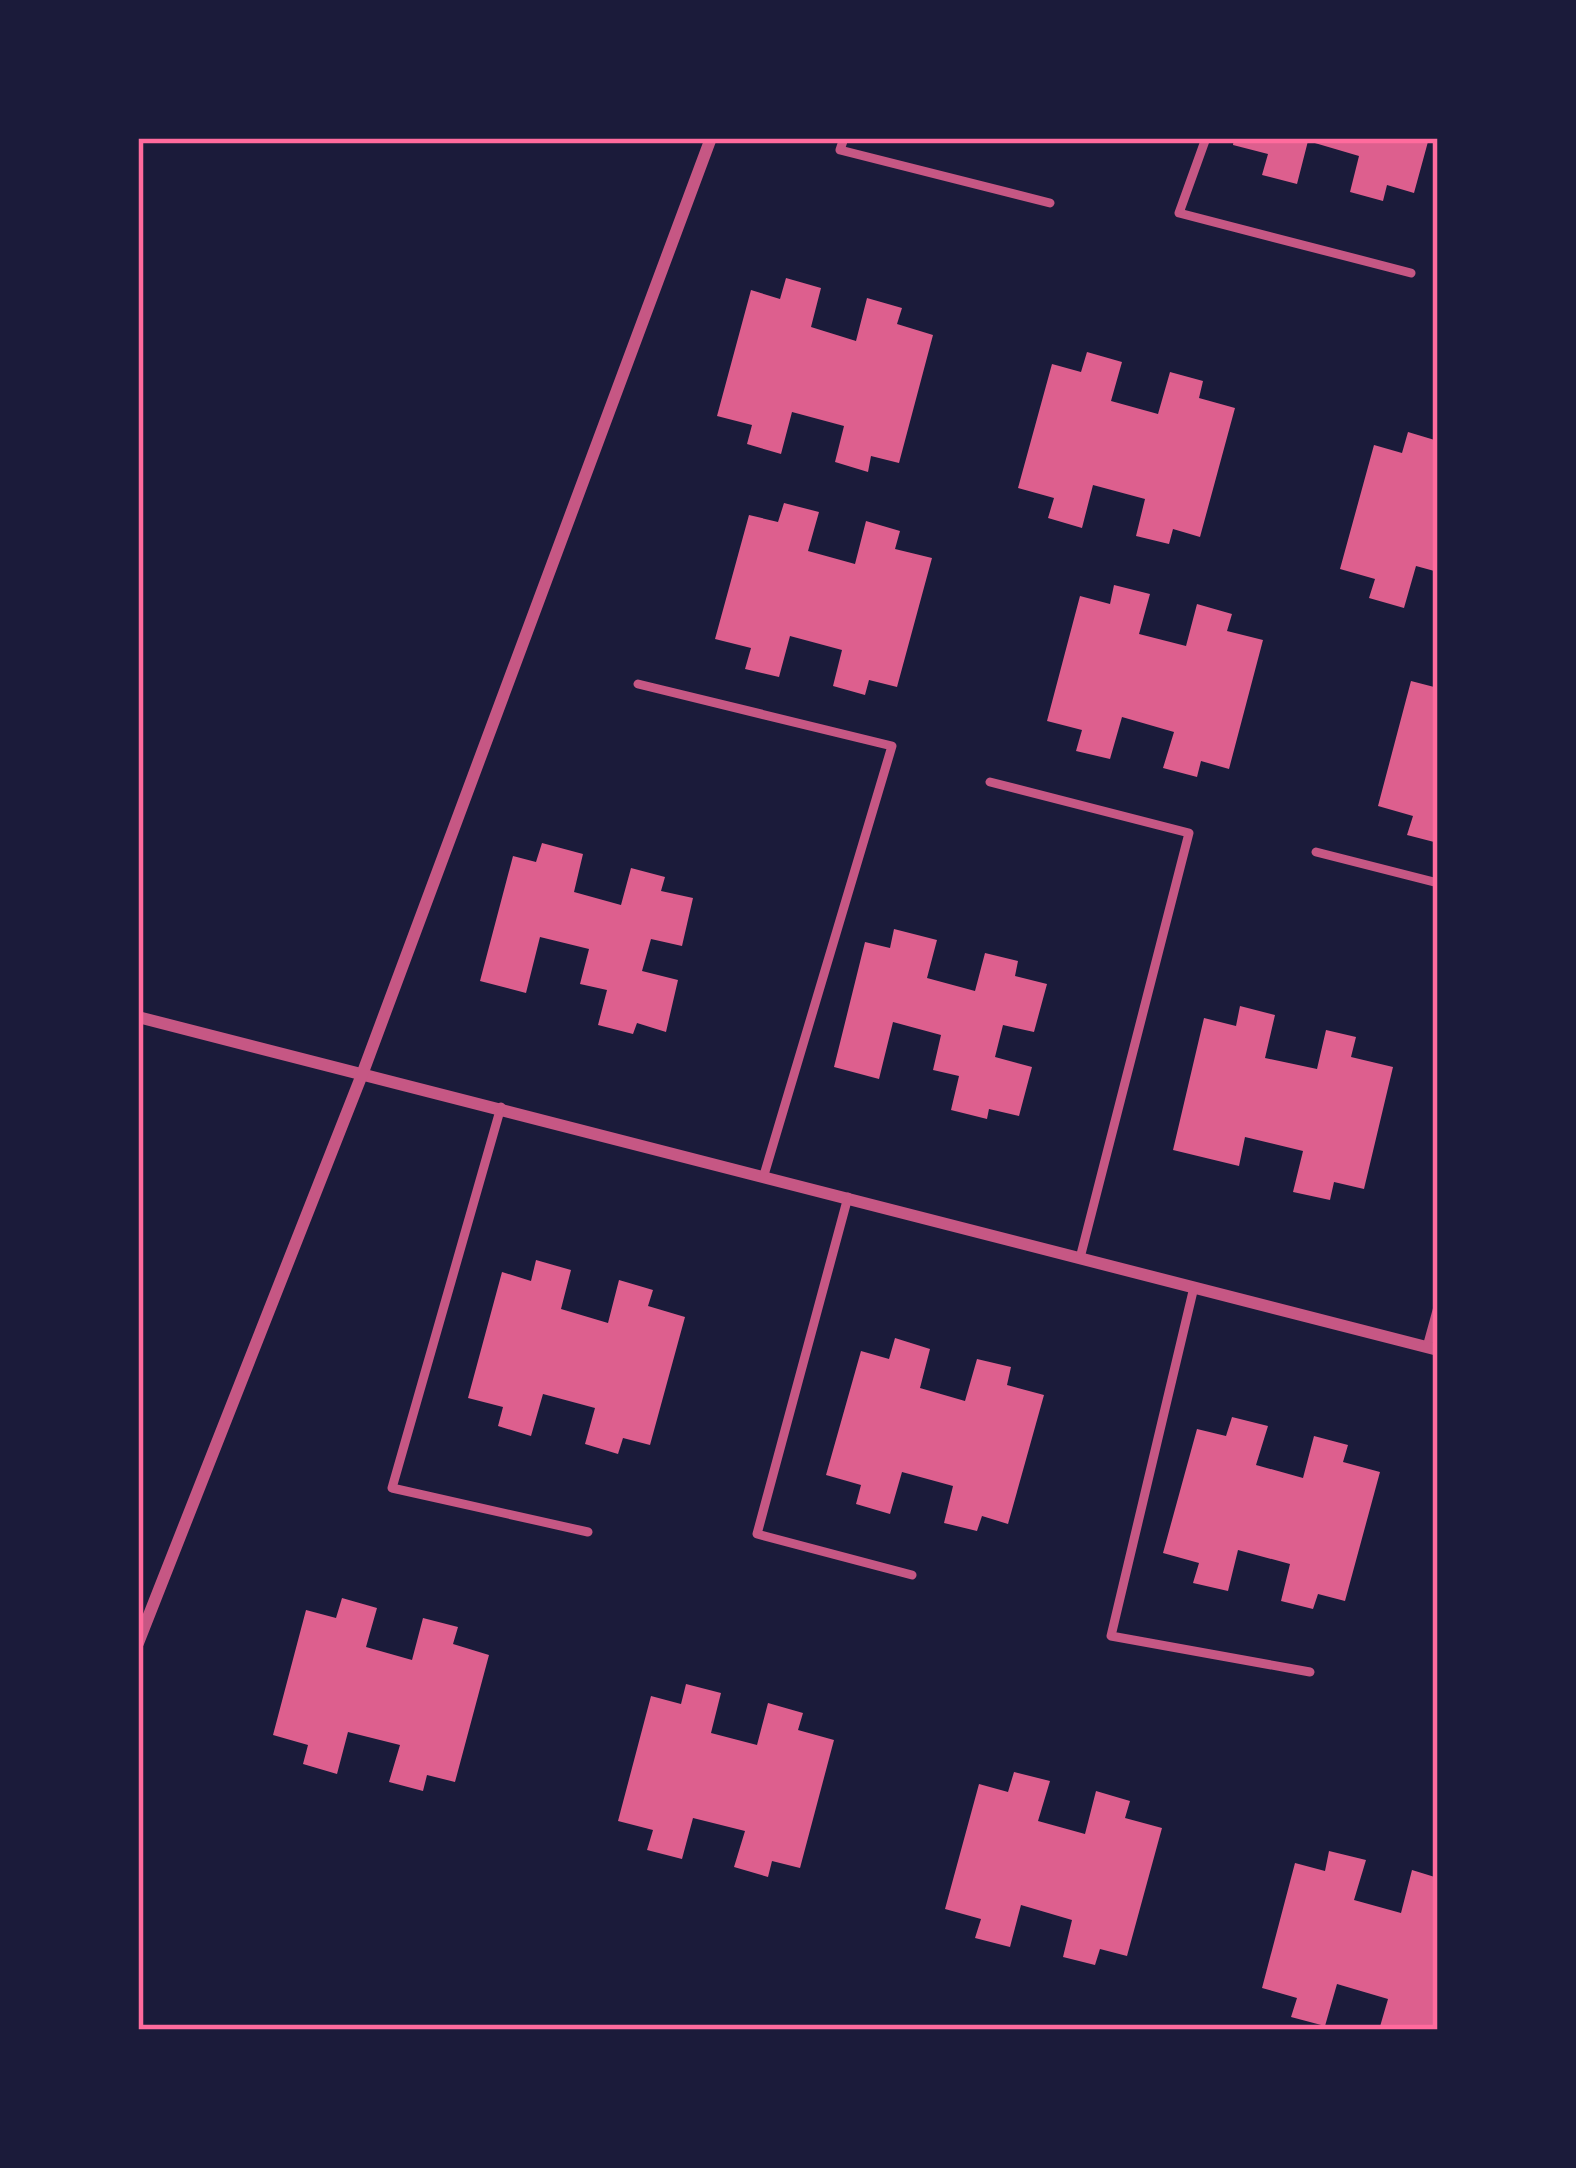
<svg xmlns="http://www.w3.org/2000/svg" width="1576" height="2168" viewBox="0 0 1576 2168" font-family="'IBM Plex Sans',sans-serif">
<rect width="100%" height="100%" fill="#1b1b3a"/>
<g fill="#dd5f8e">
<path d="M 1234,138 L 1429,138 L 1414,193 L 1387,185 L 1383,201 L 1350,192 L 1359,156 L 1308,141 L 1297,184 L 1262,175 L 1268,154 L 1233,145 Z"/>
<path d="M 786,278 L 821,288 L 811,327 L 856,341 L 867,298 L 902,308 L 897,324 L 933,335 L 899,463 L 871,456 L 868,472 L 835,462 L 844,426 L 792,412 L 781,454 L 747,444 L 752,425 L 717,416 L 751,290 L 780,299 Z"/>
<path d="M 1087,352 L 1122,362 L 1111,401 L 1158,414 L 1170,372 L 1203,381 L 1199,398 L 1235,408 L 1200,537 L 1173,529 L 1169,544 L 1136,536 L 1145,499 L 1093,485 L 1082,528 L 1048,518 L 1054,498 L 1018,488 L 1052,364 L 1081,372 Z"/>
<path d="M 1408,432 L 1438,441 L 1433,481 L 1438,483 L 1438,572 L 1416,566 L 1404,608 L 1369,598 L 1375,579 L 1340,569 L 1374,445 L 1402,453 Z"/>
<path d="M 784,503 L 819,512 L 808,551 L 855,564 L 866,521 L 900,531 L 895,549 L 932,558 L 897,687 L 869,680 L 865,695 L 833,686 L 842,650 L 790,636 L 779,677 L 745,669 L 751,648 L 715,639 L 749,515 L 778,522 Z"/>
<path d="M 1114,585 L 1150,594 L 1139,634 L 1186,646 L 1197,604 L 1232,614 L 1227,631 L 1263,640 L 1229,769 L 1201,761 L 1197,777 L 1163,768 L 1174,732 L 1122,717 L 1110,759 L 1076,751 L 1082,730 L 1047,721 L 1080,596 L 1110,604 Z"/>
<path d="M 1411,681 L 1438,688 L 1438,843 L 1407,835 L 1413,816 L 1378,806 Z"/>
<path d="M 542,843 L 583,854 L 574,892 L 621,905 L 631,868 L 665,877 L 661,891 L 693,898 L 682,946 L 651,939 L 642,971 L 678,980 L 666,1032 L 637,1023 L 633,1034 L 598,1025 L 607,990 L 580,984 L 589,949 L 540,937 L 526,993 L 480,981 L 513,856 L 536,862 Z"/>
<path d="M 894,929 L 937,940 L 927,978 L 975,991 L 985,953 L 1018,961 L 1015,976 L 1047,984 L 1034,1032 L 1003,1025 L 995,1057 L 1032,1067 L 1019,1116 L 989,1109 L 987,1119 L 951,1110 L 959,1076 L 933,1070 L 941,1035 L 893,1022 L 879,1079 L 834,1067 L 865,942 L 890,948 Z"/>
<path d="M 1240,1006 L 1275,1015 L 1265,1058 L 1317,1069 L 1326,1030 L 1356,1037 L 1351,1057 L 1393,1067 L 1364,1189 L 1334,1182 L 1330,1200 L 1293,1192 L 1303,1151 L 1245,1137 L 1239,1166 L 1173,1150 L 1204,1018 L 1236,1026 Z"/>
<path d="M 536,1260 L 571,1270 L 561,1309 L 608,1323 L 619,1280 L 653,1290 L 648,1306 L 685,1317 L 650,1445 L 623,1438 L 618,1454 L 585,1444 L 595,1408 L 543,1394 L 531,1436 L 498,1426 L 503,1407 L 468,1398 L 502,1272 L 531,1281 Z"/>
<path d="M 895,1338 L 930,1349 L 920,1388 L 965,1401 L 977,1359 L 1011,1367 L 1007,1385 L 1044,1395 L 1008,1524 L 982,1516 L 977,1531 L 944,1523 L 953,1486 L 902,1472 L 890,1514 L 856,1504 L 861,1485 L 826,1475 L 861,1351 L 889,1359 Z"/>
<path d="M 1232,1417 L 1268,1426 L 1256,1465 L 1303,1478 L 1314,1436 L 1348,1445 L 1343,1462 L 1380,1472 L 1345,1601 L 1318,1594 L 1313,1609 L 1281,1601 L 1290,1564 L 1238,1550 L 1228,1591 L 1193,1583 L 1199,1563 L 1163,1553 L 1197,1429 L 1226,1436 Z"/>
<path d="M 342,1598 L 377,1608 L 366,1647 L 412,1660 L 423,1618 L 458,1627 L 453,1644 L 489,1655 L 455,1782 L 427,1775 L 423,1791 L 389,1782 L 400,1745 L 348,1732 L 337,1774 L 303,1764 L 308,1745 L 273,1735 L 306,1610 L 336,1618 Z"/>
<path d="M 686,1684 L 721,1693 L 711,1733 L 757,1745 L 768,1703 L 803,1713 L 798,1730 L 834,1740 L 800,1868 L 772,1861 L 768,1877 L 734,1867 L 745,1831 L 693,1818 L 682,1859 L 647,1850 L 653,1830 L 618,1821 L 651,1696 L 681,1704 Z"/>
<path d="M 1014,1772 L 1050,1781 L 1038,1821 L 1085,1834 L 1096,1791 L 1130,1801 L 1125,1818 L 1162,1828 L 1127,1956 L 1100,1949 L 1095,1965 L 1063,1957 L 1072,1920 L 1021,1905 L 1010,1947 L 975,1938 L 981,1919 L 945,1909 L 979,1784 L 1008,1792 Z"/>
<path d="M 1329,1851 L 1366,1860 L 1354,1900 L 1401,1913 L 1412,1870 L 1438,1878 L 1438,2030 L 1379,2030 L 1388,1999 L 1337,1984 L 1325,2026 L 1291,2017 L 1297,1998 L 1262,1988 L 1295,1863 L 1325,1871 Z"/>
</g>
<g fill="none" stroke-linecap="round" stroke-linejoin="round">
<g stroke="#c65784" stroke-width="9">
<path d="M 844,138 L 840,150 L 1050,203"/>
<path d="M 1206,138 L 1179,213 L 1411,273"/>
<path d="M 638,684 L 892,746 L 764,1175"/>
<path d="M 990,782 L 1189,833 L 1080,1258"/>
<path d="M 1316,852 L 1438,883"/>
<path d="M 501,1107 L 392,1488 L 588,1532"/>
<path d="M 848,1197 L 757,1534 L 912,1575"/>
<path d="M 1194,1287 L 1111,1636 L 1310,1672"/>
<path d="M 1427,1347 L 1438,1307"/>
<path d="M 1438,1705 L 1438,1712"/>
</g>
<g stroke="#c65784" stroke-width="12">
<path d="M 138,1017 L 1438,1350"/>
<path d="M 138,1643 L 363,1072 L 711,138"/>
</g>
</g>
<rect width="1576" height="2168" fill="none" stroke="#1b1b3a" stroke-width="282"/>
<rect x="141" y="141" width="1294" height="1886" fill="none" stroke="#ff6b9d" stroke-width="4.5"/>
</svg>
